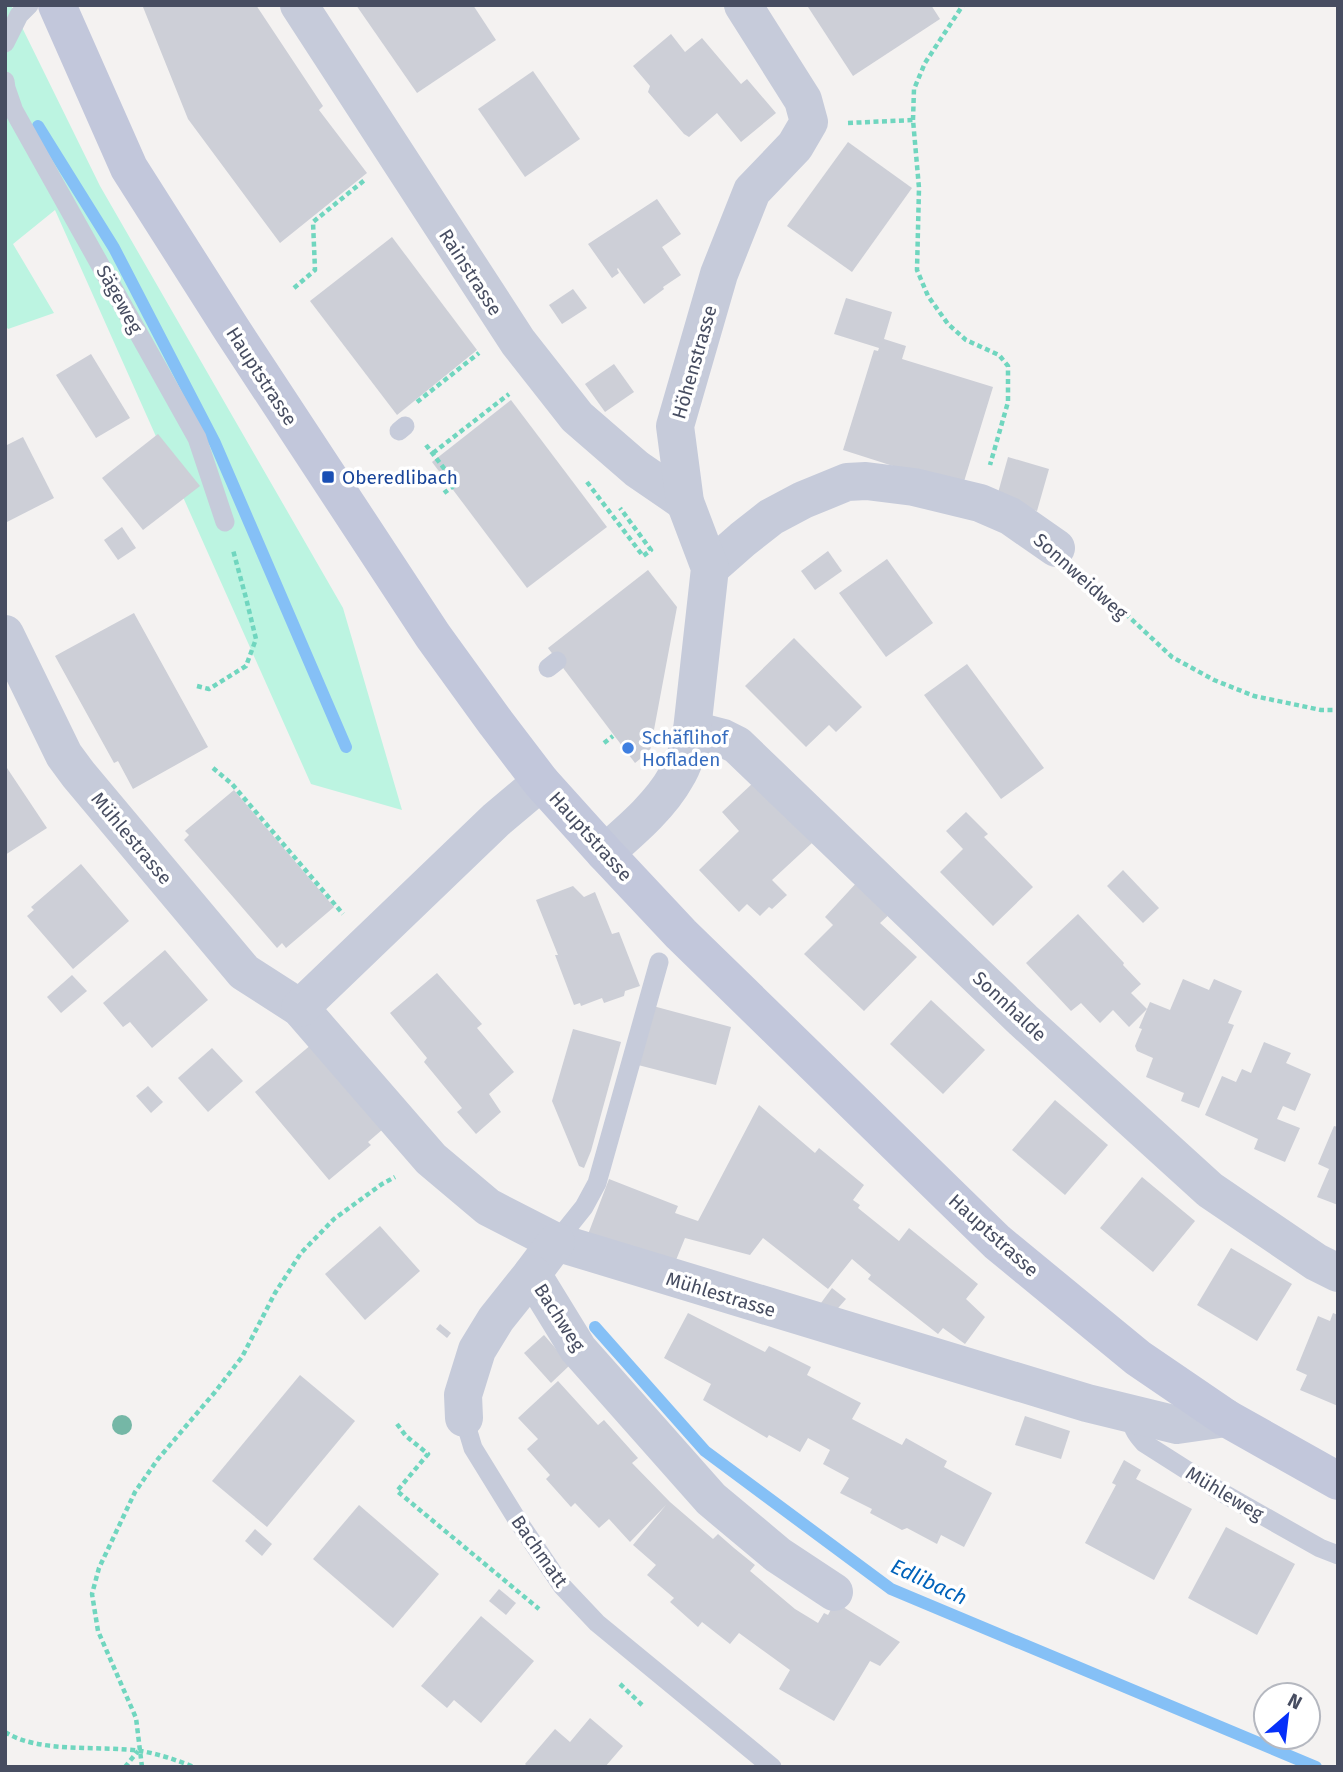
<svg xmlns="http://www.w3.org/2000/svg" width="1343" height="1772" viewBox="0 0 1343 1772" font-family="'Fira Sans',sans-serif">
<rect width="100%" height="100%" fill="#f4f2f1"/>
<path fill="#bcf4e1" d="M 5,5 L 11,5 L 100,186 L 343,608 L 402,810 L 311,784 L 55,210 L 13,244 L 54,313 L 8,329 L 5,325 Z"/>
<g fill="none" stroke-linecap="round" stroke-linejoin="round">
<g stroke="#85c0f6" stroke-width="12">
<path d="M 38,126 L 114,248 L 215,443 L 346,747"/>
<path d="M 595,1327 L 705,1451 L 891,1589 L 1316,1767"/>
</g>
</g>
<g fill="#cdcfd7">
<path d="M 145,5 L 256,5 L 323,106 L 319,110 L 367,173 L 280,243 L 188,119 L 143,7 Z"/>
<path d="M 356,5 L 473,5 L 496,40 L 417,93 Z"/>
<path d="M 811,5 L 931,5 L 940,19 L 853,76 L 808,7 Z"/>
<path d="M 671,34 L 685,52 L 702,38 L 741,84 L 747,79 L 776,113 L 741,142 L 717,113 L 689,137 L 684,134 L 648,92 L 650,86 L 633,66 Z"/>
<path d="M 533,71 L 580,139 L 525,177 L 478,109 Z"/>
<path d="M 848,142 L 912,188 L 852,272 L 787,226 Z"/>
<path d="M 657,199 L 681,234 L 662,247 L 681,275 L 663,287 L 664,289 L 644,304 L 618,268 L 617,269 L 619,273 L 612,278 L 588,244 Z"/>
<path d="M 392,237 L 477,350 L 397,415 L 310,301 Z"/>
<path d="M 573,289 L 587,308 L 562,324 L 549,305 Z"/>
<path d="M 846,298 L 892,312 L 884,339 L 906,346 L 902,359 L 993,387 L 962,488 L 843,450 L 874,350 L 878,351 L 879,348 L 834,334 Z"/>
<path d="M 91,354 L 130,418 L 96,438 L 56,375 Z"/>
<path d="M 614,364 L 634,392 L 605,412 L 585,384 Z"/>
<path d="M 511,400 L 607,527 L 527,588 L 432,462 Z"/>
<path d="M 158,434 L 200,486 L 143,530 L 102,478 Z"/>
<path d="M 23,437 L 54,498 L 5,523 L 5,446 Z"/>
<path d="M 1008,457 L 1049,469 L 1037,511 L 996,500 Z"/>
<path d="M 122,527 L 136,548 L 118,560 L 104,540 Z"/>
<path d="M 828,551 L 842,571 L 815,590 L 801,571 Z"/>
<path d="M 887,559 L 933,623 L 886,657 L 839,593 Z"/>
<path d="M 648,570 L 677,607 L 650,751 L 635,763 L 548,648 Z"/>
<path d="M 134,613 L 208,747 L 133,789 L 118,761 L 114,763 L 55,656 Z"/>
<path d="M 794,638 L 862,707 L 836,732 L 829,725 L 806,747 L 745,686 Z"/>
<path d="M 967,664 L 1044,768 L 1001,799 L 924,695 Z"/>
<path d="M 5,765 L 47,828 L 5,855 Z"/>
<path d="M 754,782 L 812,843 L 772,880 L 787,895 L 772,909 L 769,907 L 760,916 L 747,904 L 739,912 L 699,870 L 739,831 L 722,812 Z"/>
<path d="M 234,790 L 334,907 L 286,948 L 282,943 L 277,948 L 184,840 L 189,835 L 185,831 Z"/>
<path d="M 966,812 L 988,834 L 984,837 L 1033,887 L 993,926 L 940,872 L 963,849 L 946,831 Z"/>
<path d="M 81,864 L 129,921 L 73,969 L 27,916 L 34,910 L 31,907 Z"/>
<path d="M 1123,870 L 1159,908 L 1143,923 L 1107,886 Z"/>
<path d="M 860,879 L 893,911 L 880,923 L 917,957 L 864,1011 L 804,954 L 833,925 L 825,917 Z"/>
<path d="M 573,886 L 584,897 L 595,892 L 612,934 L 619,932 L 640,986 L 625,991 L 624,996 L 604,1003 L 602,998 L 581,1006 L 580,1003 L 574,1005 L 555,955 L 558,955 L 536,900 Z"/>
<path d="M 1078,914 L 1124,963 L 1123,965 L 1141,984 L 1131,993 L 1147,1009 L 1150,1002 L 1170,1010 L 1183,979 L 1209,990 L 1214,979 L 1242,991 L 1228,1023 L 1234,1025 L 1199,1108 L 1181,1101 L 1184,1093 L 1146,1077 L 1153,1058 L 1137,1051 L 1135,1046 L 1142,1029 L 1139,1028 L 1147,1009 L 1129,1027 L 1113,1010 L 1100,1023 L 1081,1003 L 1071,1011 L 1026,963 Z"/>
<path d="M 165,950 L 208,1000 L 152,1048 L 130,1022 L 123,1027 L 103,1003 Z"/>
<path d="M 437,973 L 482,1024 L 477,1028 L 514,1072 L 489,1094 L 501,1112 L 476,1134 L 457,1112 L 462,1108 L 424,1062 L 427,1058 L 390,1013 Z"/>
<path d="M 72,975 L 87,991 L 61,1013 L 47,997 Z"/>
<path d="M 931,1000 L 985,1050 L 943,1094 L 890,1044 Z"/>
<path d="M 653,1006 L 731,1027 L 716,1085 L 638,1065 Z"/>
<path d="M 573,1029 L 621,1042 L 591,1151 L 584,1168 L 579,1166 L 552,1101 Z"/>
<path d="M 1264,1042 L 1291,1053 L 1286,1063 L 1311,1074 L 1295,1111 L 1283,1106 L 1277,1119 L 1300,1128 L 1285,1162 L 1254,1149 L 1258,1139 L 1205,1115 L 1222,1076 L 1236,1082 L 1242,1069 L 1251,1073 Z"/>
<path d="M 312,1044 L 383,1129 L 368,1142 L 371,1145 L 329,1180 L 255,1092 Z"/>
<path d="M 212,1048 L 243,1081 L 208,1112 L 178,1078 Z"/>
<path d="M 148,1086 L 163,1102 L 151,1113 L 136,1096 Z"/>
<path d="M 1055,1100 L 1108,1145 L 1065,1195 L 1012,1150 Z"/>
<path d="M 759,1105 L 815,1153 L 819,1148 L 864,1185 L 853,1200 L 860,1205 L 858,1208 L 899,1241 L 909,1228 L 978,1284 L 966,1299 L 985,1317 L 965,1344 L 943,1328 L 938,1334 L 868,1279 L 871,1275 L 852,1259 L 828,1289 L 763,1238 L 750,1255 L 685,1238 L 674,1265 L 587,1237 L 609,1179 L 678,1206 L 675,1213 L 698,1221 Z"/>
<path d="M 1334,1126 L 1338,1127 L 1338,1205 L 1317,1197 L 1329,1169 L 1318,1164 Z"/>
<path d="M 1142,1177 L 1195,1221 L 1153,1272 L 1100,1228 Z"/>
<path d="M 380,1226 L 420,1271 L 365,1320 L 325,1274 Z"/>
<path d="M 1231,1248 L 1292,1284 L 1257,1341 L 1197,1305 Z"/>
<path d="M 832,1288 L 846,1299 L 832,1315 L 818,1307 Z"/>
<path d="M 688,1313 L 765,1352 L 769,1346 L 811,1367 L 807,1375 L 861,1403 L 852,1419 L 902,1445 L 906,1438 L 947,1461 L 944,1467 L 992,1493 L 964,1547 L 941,1535 L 937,1544 L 907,1528 L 902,1530 L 870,1513 L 872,1509 L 840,1493 L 849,1478 L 823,1464 L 830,1450 L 808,1438 L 800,1452 L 769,1435 L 767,1438 L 703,1400 L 711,1384 L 664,1358 Z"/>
<path d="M 1333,1313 L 1338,1315 L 1338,1406 L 1300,1390 L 1307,1375 L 1296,1370 L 1318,1316 L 1330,1321 Z"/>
<path d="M 440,1324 L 451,1333 L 447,1338 L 436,1329 Z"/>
<path d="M 544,1335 L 570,1365 L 551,1383 L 524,1353 Z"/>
<path d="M 300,1375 L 355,1421 L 267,1527 L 212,1481 Z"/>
<path d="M 558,1381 L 598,1425 L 604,1420 L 638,1458 L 632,1463 L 670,1502 L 713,1539 L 718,1534 L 734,1548 L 755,1565 L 750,1571 L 795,1609 L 818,1623 L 824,1613 L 828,1615 L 835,1602 L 900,1642 L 880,1666 L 870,1661 L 834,1721 L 779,1689 L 790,1670 L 739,1633 L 730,1644 L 702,1622 L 698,1627 L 670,1602 L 674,1598 L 647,1575 L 656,1565 L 633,1545 L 666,1505 L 630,1542 L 609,1519 L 599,1528 L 575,1503 L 571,1507 L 546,1479 L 550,1475 L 527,1449 L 538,1439 L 518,1418 Z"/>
<path d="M 1025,1416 L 1070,1431 L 1061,1459 L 1015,1445 Z"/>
<path d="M 1124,1460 L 1141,1470 L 1136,1479 L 1192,1509 L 1154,1580 L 1085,1543 L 1116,1485 L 1112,1483 Z"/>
<path d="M 359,1505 L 439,1574 L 393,1628 L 313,1559 Z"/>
<path d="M 1226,1527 L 1295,1564 L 1257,1635 L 1188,1598 Z"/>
<path d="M 255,1529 L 272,1544 L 262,1556 L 245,1541 Z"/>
<path d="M 499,1589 L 516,1603 L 506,1615 L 489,1601 Z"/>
<path d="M 481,1616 L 534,1661 L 481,1723 L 454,1700 L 447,1708 L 421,1686 Z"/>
<path d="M 590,1718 L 623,1746 L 605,1767 L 528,1767 L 525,1764 L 555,1729 L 570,1742 Z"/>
</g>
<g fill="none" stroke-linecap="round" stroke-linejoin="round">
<g stroke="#70d6bf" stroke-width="4.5" stroke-dasharray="5 3.5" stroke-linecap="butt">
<path d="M 913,120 L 914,89 L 925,63 L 963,5"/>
<path d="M 848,123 L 913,120 L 919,188 L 917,270 L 928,296 L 948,324 L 966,340 L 999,355 L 1008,366 L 1008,402 L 990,465"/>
<path d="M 294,288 L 315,270 L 313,222 L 366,179"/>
<path d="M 417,402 L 479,353"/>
<path d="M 426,445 L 456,484 L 444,493"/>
<path d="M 433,453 L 509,394"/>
<path d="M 587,482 L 643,556 L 651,550 L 620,508"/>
<path d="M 1082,573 L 1172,657 L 1214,680 L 1254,696 L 1321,710 L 1338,710"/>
<path d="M 197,686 L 209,689 L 246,666 L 256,639 L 246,598 L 233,550"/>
<path d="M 604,743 L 613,736"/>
<path d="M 213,768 L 232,784 L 343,914"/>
<path d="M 397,1424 L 406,1436 L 428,1454 L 397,1491 L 539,1609"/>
<path d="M 620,1684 L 642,1705"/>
<path d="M 5,1732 C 40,1754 101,1745 141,1751 C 159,1754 176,1760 194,1767"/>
<path d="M 125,1767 L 138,1751"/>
<path d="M 142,1767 L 136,1718 L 98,1631 L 92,1594 L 99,1568 L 135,1492 L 158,1459 L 215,1392 L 242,1357 L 275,1293 L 301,1253 L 334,1219 L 382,1184 L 395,1177"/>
</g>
<g stroke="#c6cbda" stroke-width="19">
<path d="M 5,43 L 19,15 L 29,5"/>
<path d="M 5,81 L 6,88 L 14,111 L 197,438 L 225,522"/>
<path d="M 399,431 L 405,426"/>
<path d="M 548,668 L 557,661"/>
<path d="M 556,1242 L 584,1207 L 597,1183 L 659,962"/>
<path d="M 1132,1413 C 1131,1427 1135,1433 1144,1443 L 1221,1492 L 1320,1548 L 1338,1555"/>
<path d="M 464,1418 L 473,1448 L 518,1521 L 562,1586 L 597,1623 L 772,1767"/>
</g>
<g stroke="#c6cbda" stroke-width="38">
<path d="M 299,5 L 518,342 L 577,417 L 637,469 L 685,502"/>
<path d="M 710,568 L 743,539 L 771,517 L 803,500 L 847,482 L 866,481 L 914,487 L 980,503 L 1010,516 L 1056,548"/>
<path d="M 5,634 L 64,755 L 78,774 L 244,972 L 300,1008 L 431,1159 L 488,1207 L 556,1242 L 1087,1403 L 1177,1425 L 1226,1418"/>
<path d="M 692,730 L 723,738 L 737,745 L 1023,1020 L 1210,1190 L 1316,1262 L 1338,1273"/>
<path d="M 605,853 C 630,831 660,806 676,777 C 685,763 688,747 692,730 L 710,568 L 685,502 L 675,426 L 719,274 L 752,191 L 795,146 L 809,122 L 803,100 L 743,5"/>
<path d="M 300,1008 L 497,819 L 541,782"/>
<path d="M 556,1242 L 532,1274 L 578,1349 L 711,1499 L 778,1555 L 834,1592"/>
<path d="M 464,1418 L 463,1395 L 477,1350 L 496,1319 L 532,1274"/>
</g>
<path stroke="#c2c7db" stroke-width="38" d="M 57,5 L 129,168 L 232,330 L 433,636 L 496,723 L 541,782 L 605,853 L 681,934 L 997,1242 L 1138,1358 L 1226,1418 L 1338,1481"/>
</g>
<circle fill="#75b7a6" cx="122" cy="1425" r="10"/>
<rect fill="#1a4fb4" stroke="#fff" stroke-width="2.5" x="321" y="470" width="14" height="14" rx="3.5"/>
<circle fill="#3f7fe0" stroke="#fff" stroke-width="2.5" cx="628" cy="748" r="7"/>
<g text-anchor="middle" stroke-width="7" stroke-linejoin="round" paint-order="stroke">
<g font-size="19" fill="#474d61" stroke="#fff">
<text transform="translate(471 272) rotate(57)" y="7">Rainstrasse</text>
<text transform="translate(120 299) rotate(61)" y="7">Sägeweg</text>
<text transform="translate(694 362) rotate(-74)" y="7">Höhenstrasse</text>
<text transform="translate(262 376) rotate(57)" y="7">Hauptstrasse</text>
<text transform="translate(1081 576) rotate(42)" y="7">Sonnweidweg</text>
<text transform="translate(591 836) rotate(48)" y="7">Hauptstrasse</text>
<text transform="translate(132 838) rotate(50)" y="7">Mühlestrasse</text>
<text transform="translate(1010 1006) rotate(43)" y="7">Sonnhalde</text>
<text transform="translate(994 1235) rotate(42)" y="7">Hauptstrasse</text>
<text transform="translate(721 1294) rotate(17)" y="7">Mühlestrasse</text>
<text transform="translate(560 1317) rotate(57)" y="7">Bachweg</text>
<text transform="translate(1225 1493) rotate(31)" y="7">Mühleweg</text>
<text transform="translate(540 1551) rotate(55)" y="7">Bachmatt</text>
</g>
<g font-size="19" fill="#164399" stroke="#fff" text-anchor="start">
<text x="342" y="484">Oberedlibach</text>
</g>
<g font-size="19" fill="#366cbe" stroke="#fff" text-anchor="start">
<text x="642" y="744">Schäflihof<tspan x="642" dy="22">Hofladen</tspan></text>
</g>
<g font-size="21" font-style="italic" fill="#0062ba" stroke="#fff">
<text transform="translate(929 1582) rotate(25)" y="7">Edlibach</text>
</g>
</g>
<rect width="1343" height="1772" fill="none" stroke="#474d61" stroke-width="14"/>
<g transform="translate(1287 1716) rotate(28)"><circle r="33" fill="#ffffff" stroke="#b5b8c0" stroke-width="2"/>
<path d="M0-5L12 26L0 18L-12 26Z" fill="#0630f9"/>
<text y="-10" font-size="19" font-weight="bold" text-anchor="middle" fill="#474d61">N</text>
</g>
</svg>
